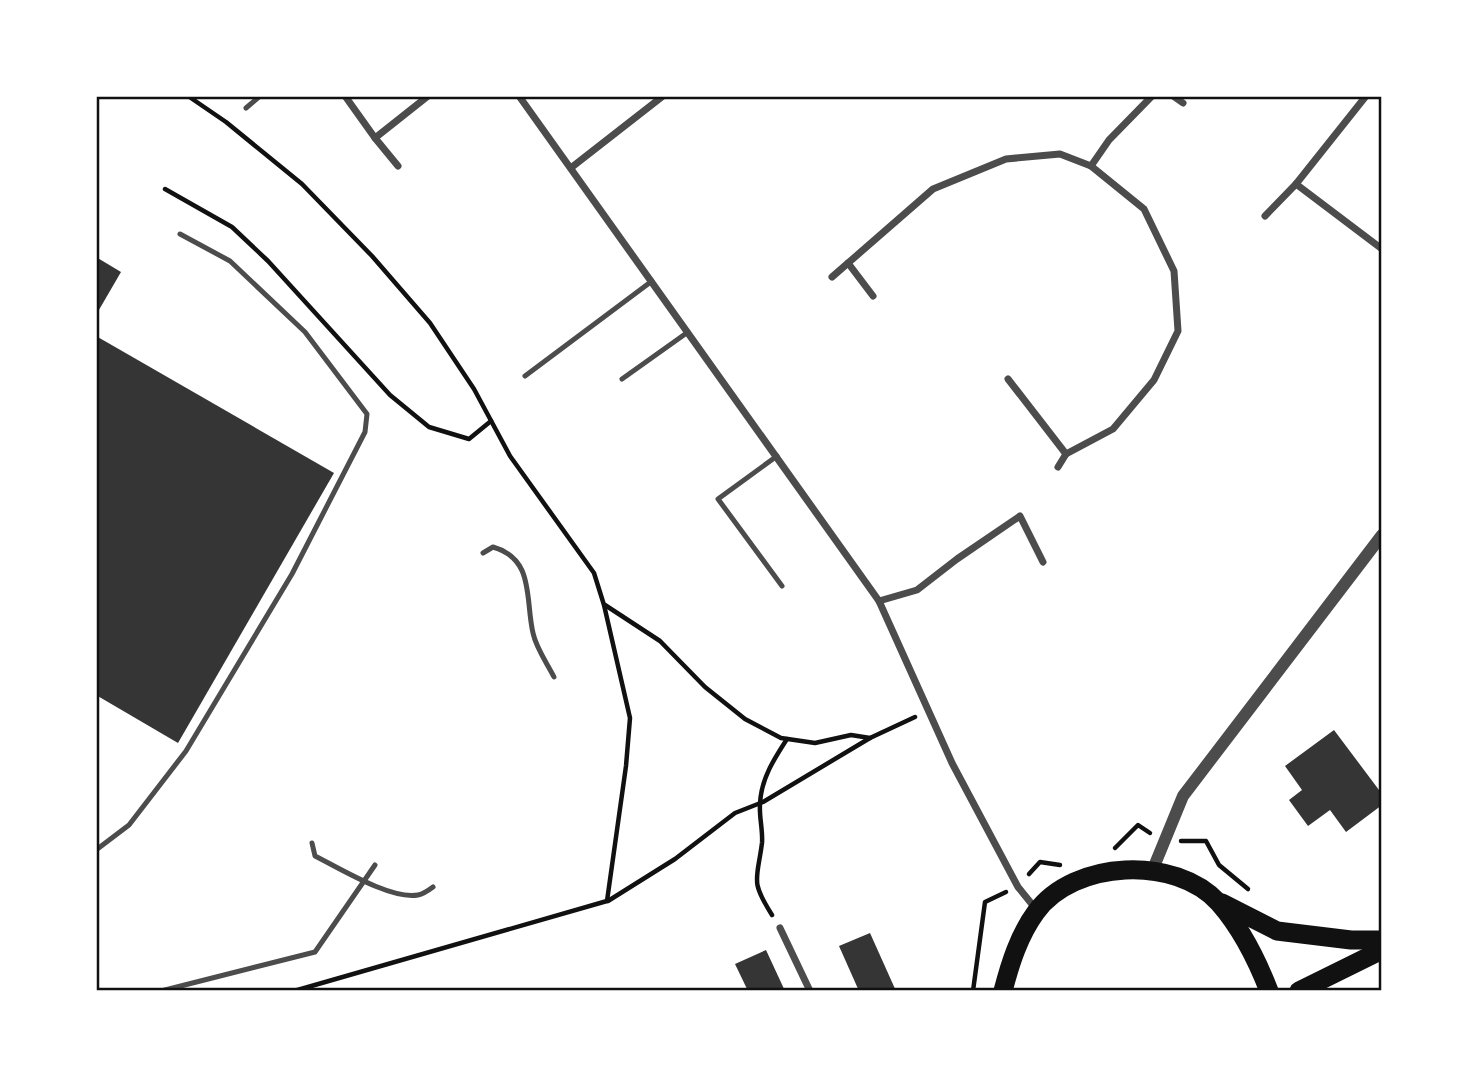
<svg xmlns="http://www.w3.org/2000/svg" width="1478" height="1087" viewBox="0 0 1478 1087" font-family="'IBM Plex Serif',serif">
<rect width="100%" height="100%" fill="#fff"/>
<g fill="#353535">
<path d="M 96,257 L 121,272 L 96,315 Z"/>
<path d="M 96,336 L 334,473 L 178,743 L 96,695 Z"/>
<path d="M 1334,730 L 1382,794 L 1382,805 L 1346,832 L 1330,810 L 1308,826 L 1289,800 L 1302,790 L 1285,766 Z"/>
<path d="M 870,933 L 896,991 L 859,991 L 839,946 Z"/>
<path d="M 766,950 L 785,991 L 748,991 L 735,964 Z"/>
</g>
<g fill="none" stroke-linecap="round" stroke-linejoin="round">
<g stroke="#111" stroke-width="4.5">
<path d="M 188,96 L 226,122 L 302,184 L 372,256 L 430,323 L 474,389 L 510,456 L 594,573 L 604,605 L 630,718 L 626,766 L 607,901 L 294,991"/>
<path d="M 165,189 L 232,227 L 268,261 L 390,395 L 429,427 L 469,439 L 491,421"/>
<path d="M 605,605 L 660,641 L 705,687 L 745,719 L 781,738 L 815,743 L 851,735 L 870,738 L 915,717"/>
<path d="M 1181,841 L 1206,841 L 1219,865 L 1248,889"/>
<path d="M 1115,848 L 1138,825 L 1150,833"/>
<path d="M 1029,874 L 1040,862 L 1060,865"/>
<path d="M 608,901 L 675,859 L 735,813 L 763,802 L 870,738"/>
<path d="M 772,915 C 750,880 757,881 762,843 C 763,830 759,817 760,804 C 761,779 774,759 787,739"/>
<path d="M 973,991 L 985,902 L 1006,892"/>
</g>
<g stroke="#4c4c4c" stroke-width="5">
<path d="M 246,108 L 260,96"/>
<path d="M 525,376 L 652,281"/>
<path d="M 622,379 L 688,332"/>
<path d="M 777,456 L 718,499 L 782,586"/>
<path d="M 483,553 L 493,547 C 535,559 525,599 533,633 C 536,648 547,663 554,677"/>
<path d="M 312,843 L 315,856 C 339,868 391,900 418,895 C 423,894 429,890 433,887"/>
<path d="M 96,850 L 129,825 L 186,751 L 292,574 L 365,432 L 367,414 L 305,332 L 230,261 L 180,234"/>
<path d="M 161,991 L 315,952 L 375,865"/>
</g>
<g stroke="#4c4c4c" stroke-width="7">
<path d="M 345,96 L 375,138 L 428,96"/>
<path d="M 519,96 L 879,601 L 952,763 L 1018,887 L 1035,908"/>
<path d="M 1173,96 L 1183,103"/>
<path d="M 375,138 L 398,166"/>
<path d="M 1091,166 L 1109,140 L 1152,96"/>
<path d="M 572,167 L 663,96"/>
<path d="M 1296,184 L 1366,96"/>
<path d="M 1265,216 L 1296,184 L 1382,249"/>
<path d="M 848,263 L 873,296"/>
<path d="M 832,277 L 933,189 L 1006,159 L 1060,154 L 1091,166 L 1144,209 L 1174,271 L 1178,331 L 1154,380 L 1113,429 L 1066,454 L 1008,379"/>
<path d="M 1058,467 L 1066,454"/>
<path d="M 879,601 L 917,590 L 957,559 L 1020,516 L 1043,562"/>
<path d="M 780,928 L 810,991"/>
</g>
<path stroke="#4c4c4c" stroke-width="12" d="M 1153,869 L 1183,796 L 1382,535"/>
<g stroke="#111" stroke-width="19">
<path d="M 1222,903 L 1277,931 L 1351,940 L 1382,940"/>
<path d="M 1003,991 C 1010,964 1019,935 1036,912 C 1074,860 1175,855 1219,903 C 1241,928 1257,960 1269,991"/>
<path d="M 1299,991 L 1382,950"/>
</g>
</g>
<rect width="1478" height="1087" fill="none" stroke="#ffffff" stroke-width="196"/>
<rect x="98" y="98" width="1282" height="891" fill="none" stroke="#111" stroke-width="2.5"/>
</svg>
